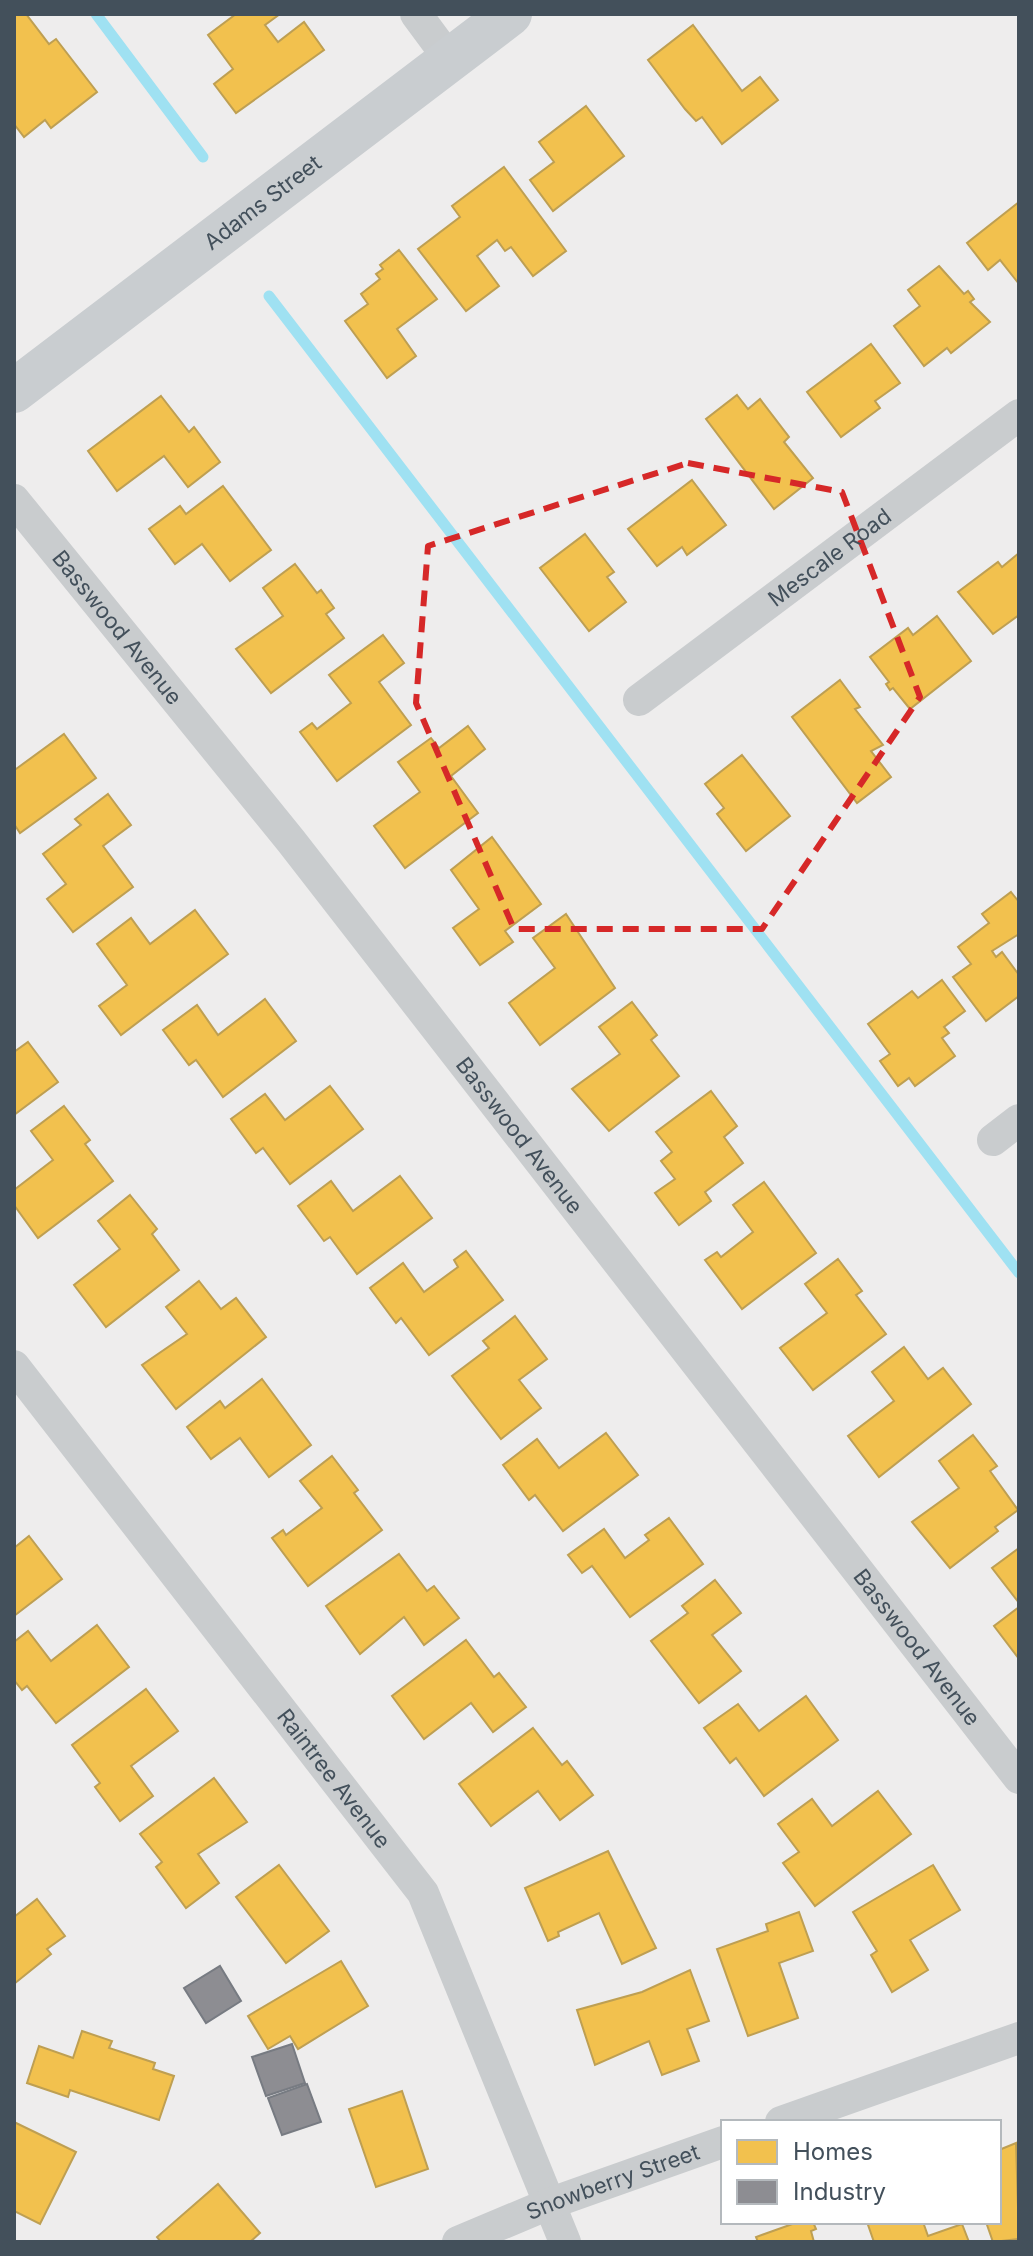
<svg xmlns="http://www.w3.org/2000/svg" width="1033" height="2256" viewBox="0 0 1033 2256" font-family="Inter,sans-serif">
<rect width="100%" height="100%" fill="#eeeded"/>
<g fill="#f2c14e" stroke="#be9f52" stroke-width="2">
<path d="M 14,14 L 26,14 L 49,44 L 56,39 L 97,92 L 51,128 L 45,120 L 24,137 L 14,124 Z"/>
<path d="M 236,14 L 280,14 L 265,25 L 278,42 L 304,22 L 324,50 L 236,113 L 214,84 L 233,69 L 208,35 Z"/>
<path d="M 693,25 L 742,91 L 760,77 L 778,100 L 722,144 L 702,117 L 696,121 L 685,109 L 648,60 Z"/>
<path d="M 586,106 L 624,156 L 553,211 L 530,180 L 554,162 L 539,142 Z"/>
<path d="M 504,167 L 566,251 L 533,276 L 511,247 L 505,251 L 497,240 L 477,256 L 499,286 L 466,311 L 418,249 L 460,217 L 452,206 Z"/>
<path d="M 1019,202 L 1019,284 L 1000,260 L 988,270 L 967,243 Z"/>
<path d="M 399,250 L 437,299 L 397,329 L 416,356 L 387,378 L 345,321 L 368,304 L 361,294 L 380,279 L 376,274 L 383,269 L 380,265 Z"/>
<path d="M 939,266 L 964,294 L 968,291 L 974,299 L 970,302 L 990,322 L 951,353 L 947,348 L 924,366 L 894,326 L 920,306 L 908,290 Z"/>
<path d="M 871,344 L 900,383 L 875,401 L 880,408 L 841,437 L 807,392 Z"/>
<path d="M 737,395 L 748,409 L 760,399 L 789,437 L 784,442 L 813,478 L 774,509 L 706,419 Z"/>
<path d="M 161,396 L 189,432 L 194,427 L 220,462 L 188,487 L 164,456 L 117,491 L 88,451 Z"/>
<path d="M 692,480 L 726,525 L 687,555 L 682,547 L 657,566 L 628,529 Z"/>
<path d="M 223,486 L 271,550 L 230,581 L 202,544 L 175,564 L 149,529 L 180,506 L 186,514 Z"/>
<path d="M 585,534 L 614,572 L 607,577 L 626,602 L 589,631 L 540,568 Z"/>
<path d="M 1019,553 L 1019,615 L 993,634 L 958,592 L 998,562 L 1002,567 Z"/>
<path d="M 295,564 L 317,593 L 321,590 L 334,608 L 326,614 L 344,638 L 271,693 L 236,649 L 283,616 L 263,588 Z"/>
<path d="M 937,616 L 971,661 L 910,709 L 893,688 L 890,690 L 886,684 L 889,682 L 870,657 L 908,628 L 913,635 Z"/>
<path d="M 383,635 L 404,663 L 379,682 L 411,725 L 337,781 L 300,732 L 312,723 L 317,729 L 351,703 L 329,675 Z"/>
<path d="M 840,680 L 860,707 L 855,709 L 883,745 L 871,751 L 891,777 L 857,803 L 792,717 Z"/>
<path d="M 468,726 L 485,749 L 451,776 L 478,813 L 405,868 L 374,826 L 420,792 L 398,762 L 431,738 L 439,748 Z"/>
<path d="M 64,734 L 96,778 L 20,833 L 14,824 L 14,767 L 16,769 Z"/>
<path d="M 742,755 L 790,816 L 746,851 L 717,814 L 724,808 L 705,784 Z"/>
<path d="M 108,794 L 131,825 L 103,846 L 133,887 L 73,932 L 47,899 L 66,884 L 43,854 L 81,825 L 75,819 Z"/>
<path d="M 492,837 L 541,904 L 505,931 L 513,942 L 480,965 L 453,928 L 479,909 L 451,870 Z"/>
<path d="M 1011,892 L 1019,902 L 1019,934 L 992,951 L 996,957 L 1002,952 L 1019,975 L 1019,996 L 986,1021 L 953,977 L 971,964 L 958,947 L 989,923 L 982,914 Z"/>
<path d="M 195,910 L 228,954 L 121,1035 L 99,1006 L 127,985 L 97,944 L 131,918 L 150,944 Z"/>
<path d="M 566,914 L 615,988 L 540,1045 L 509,1003 L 555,968 L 533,938 Z"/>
<path d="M 942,980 L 965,1011 L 944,1027 L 949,1033 L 942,1038 L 955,1056 L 915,1086 L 909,1078 L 898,1086 L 880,1061 L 890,1054 L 868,1024 L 912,991 L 918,998 Z"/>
<path d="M 265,999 L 296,1041 L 223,1097 L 196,1060 L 189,1065 L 163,1030 L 197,1005 L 218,1035 Z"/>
<path d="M 632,1002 L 657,1035 L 651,1040 L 679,1076 L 609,1131 L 572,1089 L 620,1054 L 599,1027 Z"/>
<path d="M 28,1042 L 58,1082 L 14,1115 L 14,1052 Z"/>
<path d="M 330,1086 L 363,1129 L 290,1184 L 263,1148 L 256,1153 L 231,1119 L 265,1094 L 285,1120 Z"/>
<path d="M 711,1091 L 737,1126 L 724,1137 L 743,1163 L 705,1192 L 711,1201 L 679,1225 L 655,1193 L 675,1179 L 661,1161 L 672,1152 L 656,1132 Z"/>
<path d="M 64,1106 L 90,1140 L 85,1144 L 113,1181 L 38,1238 L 14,1205 L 14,1190 L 53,1160 L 31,1131 Z"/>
<path d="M 400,1176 L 432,1218 L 357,1274 L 330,1237 L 324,1241 L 298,1206 L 331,1181 L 353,1211 Z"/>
<path d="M 764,1182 L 816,1253 L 742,1309 L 705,1260 L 717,1252 L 721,1257 L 753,1232 L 733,1205 Z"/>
<path d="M 130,1195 L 157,1229 L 152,1234 L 179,1270 L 106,1327 L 74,1285 L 120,1249 L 98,1221 Z"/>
<path d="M 466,1251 L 503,1300 L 429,1355 L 401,1318 L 396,1323 L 370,1288 L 403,1263 L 424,1292 L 458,1267 L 454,1260 Z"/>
<path d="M 838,1259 L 862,1291 L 856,1295 L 886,1334 L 813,1390 L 780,1348 L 827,1313 L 805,1284 Z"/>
<path d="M 199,1281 L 221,1309 L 236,1298 L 266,1337 L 176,1409 L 142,1365 L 187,1334 L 166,1307 Z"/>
<path d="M 515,1316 L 547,1359 L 519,1380 L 541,1408 L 501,1439 L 452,1376 L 489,1348 L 483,1341 Z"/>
<path d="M 904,1347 L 928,1379 L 943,1368 L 971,1404 L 879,1477 L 848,1436 L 894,1401 L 872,1372 Z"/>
<path d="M 262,1379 L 311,1445 L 269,1477 L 240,1438 L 211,1459 L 187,1427 L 220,1401 L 225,1408 Z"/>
<path d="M 606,1433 L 638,1475 L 563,1531 L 535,1495 L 529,1500 L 503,1465 L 537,1439 L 559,1468 Z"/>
<path d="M 973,1435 L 997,1466 L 990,1471 L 1018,1510 L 995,1527 L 998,1531 L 950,1568 L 912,1522 L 959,1488 L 939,1461 Z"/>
<path d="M 332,1456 L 358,1490 L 354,1493 L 382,1530 L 308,1586 L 272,1538 L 283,1530 L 286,1535 L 322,1508 L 300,1481 Z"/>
<path d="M 669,1518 L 703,1564 L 630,1617 L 592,1566 L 582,1573 L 568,1555 L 604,1529 L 625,1558 L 649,1540 L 645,1535 Z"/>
<path d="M 29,1536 L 62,1579 L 14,1616 L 14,1548 Z"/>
<path d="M 1019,1548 L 1019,1603 L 992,1568 Z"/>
<path d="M 399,1554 L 427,1591 L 434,1586 L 459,1618 L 424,1645 L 404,1617 L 360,1654 L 326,1606 Z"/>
<path d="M 715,1580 L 741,1613 L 712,1635 L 741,1671 L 699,1703 L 651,1641 L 688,1613 L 682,1606 Z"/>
<path d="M 1019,1607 L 1019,1659 L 994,1626 Z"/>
<path d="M 97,1625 L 129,1667 L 56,1723 L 27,1686 L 22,1690 L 14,1680 L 14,1642 L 28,1631 L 51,1661 Z"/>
<path d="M 466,1640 L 494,1677 L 499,1673 L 526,1707 L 493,1732 L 471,1703 L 424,1739 L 392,1696 Z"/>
<path d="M 146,1689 L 178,1731 L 131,1766 L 153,1796 L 120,1821 L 95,1787 L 100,1783 L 72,1745 Z"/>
<path d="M 806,1696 L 838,1740 L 764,1796 L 736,1758 L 730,1763 L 704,1728 L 738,1704 L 759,1731 Z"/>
<path d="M 533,1728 L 562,1765 L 567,1761 L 593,1795 L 560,1820 L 538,1791 L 491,1826 L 459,1784 Z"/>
<path d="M 214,1778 L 247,1822 L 198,1854 L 219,1883 L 186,1908 L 156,1867 L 162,1862 L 140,1834 Z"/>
<path d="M 878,1791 L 911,1834 L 815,1906 L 783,1863 L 799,1852 L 778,1824 L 812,1799 L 832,1826 Z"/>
<path d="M 608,1851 L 656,1948 L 622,1964 L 599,1913 L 558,1932 L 559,1936 L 548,1941 L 525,1888 Z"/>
<path d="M 279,1865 L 329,1931 L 286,1963 L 236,1897 Z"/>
<path d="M 933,1865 L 960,1910 L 910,1940 L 928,1970 L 892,1992 L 871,1955 L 877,1951 L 853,1912 Z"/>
<path d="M 37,1899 L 65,1936 L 47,1949 L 51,1954 L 14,1984 L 14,1917 Z"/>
<path d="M 799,1912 L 813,1951 L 779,1963 L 798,2018 L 748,2036 L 717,1949 L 768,1931 L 766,1924 Z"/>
<path d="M 341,1961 L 368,2006 L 298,2049 L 290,2036 L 268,2049 L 248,2016 Z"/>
<path d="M 690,1970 L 709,2021 L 687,2029 L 699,2061 L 662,2075 L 649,2041 L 595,2065 L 577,2010 L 642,1992 Z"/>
<path d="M 82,2031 L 112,2041 L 109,2048 L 155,2063 L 153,2069 L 174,2076 L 159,2120 L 70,2090 L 68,2097 L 27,2083 L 39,2046 L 73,2058 Z"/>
<path d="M 402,2091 L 428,2169 L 376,2187 L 349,2109 Z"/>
<path d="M 14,2122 L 76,2152 L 40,2224 L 14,2211 Z"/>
<path d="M 1016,2143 L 1019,2239 L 993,2242 L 986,2222 L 999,2222 L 999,2150 Z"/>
<path d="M 218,2184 L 260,2233 L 250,2242 L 161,2242 L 157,2237 Z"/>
<path d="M 798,2222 L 813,2222 L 816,2229 L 811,2231 L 814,2242 L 758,2242 L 756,2237 Z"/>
<path d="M 867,2222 L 923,2222 L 928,2236 L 962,2224 L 969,2242 L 874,2242 Z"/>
</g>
<g fill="#8d8d92" stroke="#777b82" stroke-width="2">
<path d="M 220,1966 L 241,2001 L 206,2023 L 184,1988 Z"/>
<path d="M 292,2044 L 305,2083 L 266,2096 L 252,2057 Z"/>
<path d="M 307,2084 L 321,2122 L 282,2135 L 268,2098 Z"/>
</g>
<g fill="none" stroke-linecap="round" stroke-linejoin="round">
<g stroke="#9fe1f2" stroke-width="11">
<path d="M 96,14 L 203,157"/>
<path d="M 269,296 L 1019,1273"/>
</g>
<g stroke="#c9ccce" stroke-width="32">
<path d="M 416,14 L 450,60"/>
<path id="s1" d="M 14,500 L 291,841 L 1019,1778"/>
<path id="s2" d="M 639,700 L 1019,415"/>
<path d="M 993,1140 L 1019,1120"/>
<path id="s3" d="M 14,1366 L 423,1893 L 565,2242"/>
<path d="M 781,2122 L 1019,2038"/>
<path id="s4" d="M 458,2242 L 551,2203 L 723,2142"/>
</g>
<path stroke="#c9cdd0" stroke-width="44" id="s5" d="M 14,391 L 510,14"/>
</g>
<path fill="none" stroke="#d62828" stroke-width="6" stroke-dasharray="16 10" stroke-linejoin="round" d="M 688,463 L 842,492 L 920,697 L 762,929 L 514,929 L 416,703 L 428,546 Z"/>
<g text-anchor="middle" stroke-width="8" stroke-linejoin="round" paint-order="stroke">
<g font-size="22" fill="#43505b" stroke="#fff">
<text dy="8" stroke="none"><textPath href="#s5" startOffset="312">Adams Street</textPath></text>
<text dy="8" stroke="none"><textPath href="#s2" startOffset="238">Mescale Road</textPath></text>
<text dy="8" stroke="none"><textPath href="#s1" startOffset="164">Basswood Avenue</textPath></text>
<text dy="8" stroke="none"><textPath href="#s1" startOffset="812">Basswood Avenue</textPath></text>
<text dy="8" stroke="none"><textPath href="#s1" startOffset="1460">Basswood Avenue</textPath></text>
<text dy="8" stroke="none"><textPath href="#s3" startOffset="522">Raintree Avenue</textPath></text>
<text dy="8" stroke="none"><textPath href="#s4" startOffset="166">Snowberry Street</textPath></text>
</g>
</g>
<rect width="1033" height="2256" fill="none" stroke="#43505b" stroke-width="32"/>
<rect x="721" y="2120" width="280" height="104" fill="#ffffff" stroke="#b4b9bd" stroke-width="2"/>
<rect x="737" y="2140" width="40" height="24" fill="#f2c14e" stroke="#b4b9bd" stroke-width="2"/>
<text x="793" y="2160" font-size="24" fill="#43505b">Homes</text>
<rect x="737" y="2180" width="40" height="24" fill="#8d8d92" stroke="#b4b9bd" stroke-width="2"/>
<text x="793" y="2200" font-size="24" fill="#43505b">Industry</text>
</svg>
